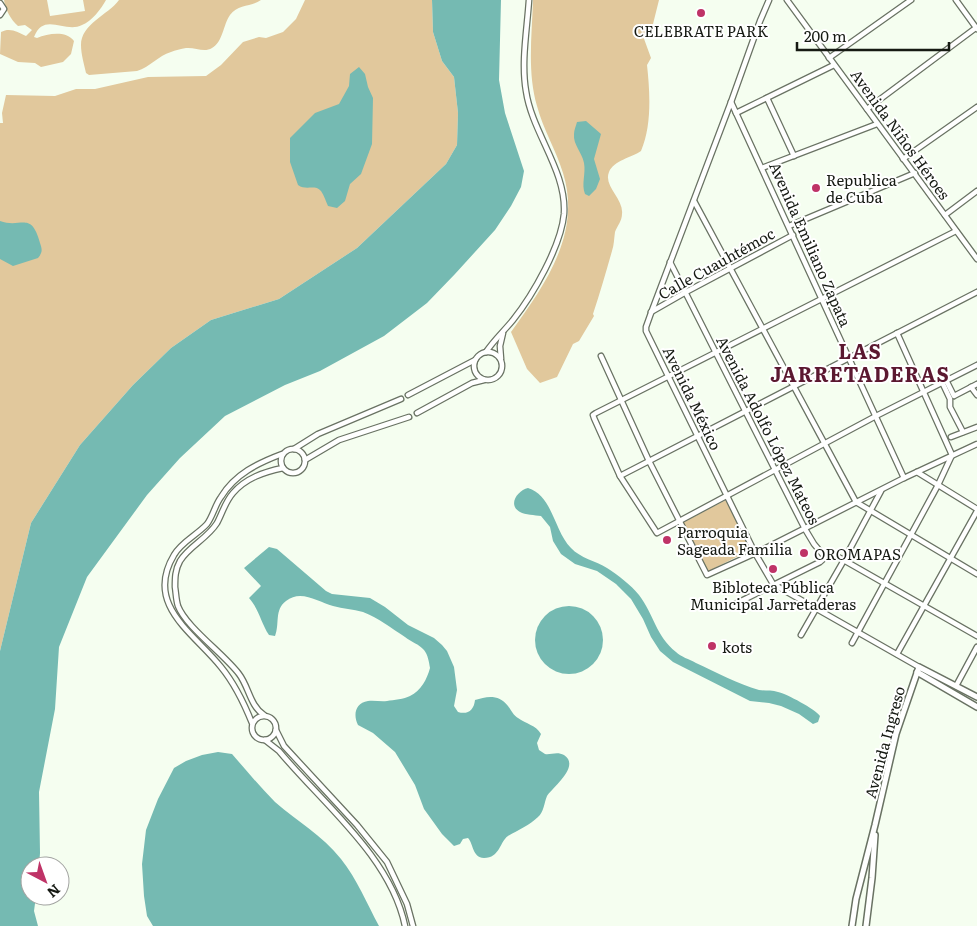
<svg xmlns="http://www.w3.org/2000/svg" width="977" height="926" font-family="Literata,serif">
	<rect width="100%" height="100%" fill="#f5fef0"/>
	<g fill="#e1c89c">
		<path d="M4,0h43l3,16 35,-5 -2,-11h23c-5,9 -14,21 -24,25 -17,9 -38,-14 -48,12l3,1c11,-4 28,-8 37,3l-3,13 -8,8 -22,5 -6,-4 -17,-1 -18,-8 1,-22c9,-5 17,0 25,4l6,-6 -7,-5 -7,1c-7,-6 -13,-17 -14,-26z"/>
		<path d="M119,0h142c-10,7 -23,4 -31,15 -7,10 -7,27 -18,33 -8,5 -17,-1 -26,0 -5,1 -11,2 -15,4 -13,4 -21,15 -34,19l-48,4 -3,-2c-2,-9 -5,-19 -5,-28 0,-21 27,-30 38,-45z"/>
		<path d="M305,0h127l1,32 9,29 12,16 4,36 -1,32 -11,19 -89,84 -78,51 -68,21 -40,28 -38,37 -53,60 -49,78 -31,128v-528h3l-1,-10 4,-18 49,1 21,-7h19l53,-12 58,-1 15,-11 22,-23 16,-5 7,1 17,-6 13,-13z"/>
		<path d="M533,0h126l-6,24 -10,12 8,22 -4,7c3,27 5,61 -6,86 -10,7 -27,9 -32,21 -6,14 15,27 13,42 0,7 -5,12 -7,18 -1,7 -1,13 -3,19 -6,21 -12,42 -19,63l1,2 -15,25 -6,3 -16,33 -17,6 -13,-14 -16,-37c34,-47 71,-99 52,-159 -7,-23 -20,-44 -26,-67 -10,-34 -5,-71 -4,-106z"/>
		<path d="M726,500l24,50 -43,22 -25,-49z"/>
	</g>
	<g fill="#75bab2">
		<path d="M432,0h69l-2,80 6,33 19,58 -3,16 -10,19 -16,24 -40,44 -28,29 -43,33 -64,35 -35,14 -60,31 -45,42 -33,37 -60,82 -28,70 -4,62 -16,83 1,61 -1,13h-9v30h6l-2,15 4,15h-38v-275l31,-128 49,-78 53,-60 38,-37 40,-28 68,-21 78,-51 89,-84 11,-19 1,-32 -4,-36 -12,-16 -9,-29z"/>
		<path d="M359,67l6,7 3,13 5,11 -1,46 -11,30 -11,10 -5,17 -8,7 -9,-2c-2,-4 -4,-11 -7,-15 -6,-7 -15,0 -23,-6l-8,-23v-24l25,-25 24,-9 10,-18 1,-12z"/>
		<path d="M586,121l15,13 -7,25 6,20 -4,10 -7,7 -4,-2c-4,-10 1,-20 -1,-31 -2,-11 -11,-18 -10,-29 0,-4 2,-8 3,-12z"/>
		<path d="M0,221c21,8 31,-11 40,22 2,6 3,9 -2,15l-25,8 -13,-7z"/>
		<path d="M528,488c25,8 26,43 43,60 9,10 25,13 36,20 11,7 24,17 32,27 15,20 17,41 37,57 5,5 13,7 20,11 20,9 42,21 63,27 6,1 13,0 19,2 9,2 37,17 42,24l-2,6 -5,2 -14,-10 -18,-8 -12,-3 -19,-2 -77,-39 -13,-11 -9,-14 -8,-18 -12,-20 -15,-15 -19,-13 -22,-7 -14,-10 -8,-13 -3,-14 -9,-11c-6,-1 -16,-1 -21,-4 -13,-7 -2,-22 8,-24z"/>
		<path d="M269,547l8,2 49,42 6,3 38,4 15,9 23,18 26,13 8,7 5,6 7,16 3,23 -3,16 4,6c10,3 16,-2 17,-12 12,-4 24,-6 33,6 3,4 6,10 10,12 8,6 18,7 23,16l-4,9 2,7 6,4c6,1 12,-3 19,1 17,11 -12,33 -17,41 -3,7 -3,16 -9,21 -8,8 -20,13 -30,19 -8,5 -8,22 -24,22 -12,-1 -10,-13 -16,-20l-5,1 -3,5 -6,2 -12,-12 -18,-25 -9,-24 -20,-33 -22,-19 -15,-8c-5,-10 -3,-22 10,-24 6,-1 13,1 19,0 7,-1 17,-2 23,-5 11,-5 17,-17 20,-28 -1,-6 -2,-13 -6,-18 -5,-6 -13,-8 -19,-13 -14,-9 -26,-19 -42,-25 -10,-3 -20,-3 -30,-6 -15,-4 -32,-17 -47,-5 -12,9 -6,23 -11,35l-6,-1c-8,-12 -10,-26 -20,-37l12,-12 -17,-18z"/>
		<circle cx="569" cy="640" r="34"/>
		<path d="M218,752l14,2c14,16 28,33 43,48 23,20 47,33 66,57 16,20 26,45 38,67h-226l-6,-10 -3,-20 -2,-32 4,-34 12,-31 16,-31 12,-7 16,-6z"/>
	</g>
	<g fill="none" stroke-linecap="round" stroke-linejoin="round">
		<defs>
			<g id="minor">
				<path d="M769,0l-9,21 -29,81 -80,211 -5,14v4l109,222 18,31 146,83"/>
				<path d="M787,0l190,259"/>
				<path d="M956,0l21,29"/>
				<path d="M0,3l4,6 -4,6"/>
				<path d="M829,58l82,-58"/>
				<path d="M767,98l27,58"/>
				<path d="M731,102l173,376"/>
				<path d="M867,109l110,-82"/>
				<path d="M736,113l98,-48"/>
				<path d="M903,159l74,-52"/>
				<path d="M762,168l115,-44"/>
				<path d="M694,201l162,301 121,72"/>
				<path d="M945,215l32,-24"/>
				<path d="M789,226l126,-53"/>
				<path d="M956,231c-120,60 -240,122 -360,182l-3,2 1,3 26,58 37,57 219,-117 101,-51"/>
				<path d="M670,262l135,267 9,15 11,13"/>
				<path d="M651,312l35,-20 107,-57"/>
				<circle cx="488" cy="366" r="14"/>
				<path d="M486,352c8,-12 18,-21 27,-32 20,-25 48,-74 51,-106 3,-43 -32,-81 -38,-123 -5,-29 1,-61 3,-91"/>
				<path d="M601,356l48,105 58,114 53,-24 144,-73 73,-34"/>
				<path d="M501,359l-1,-13 3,-13"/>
				<path d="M946,380l8,16 23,-12"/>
				<path d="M942,382l8,17v8l13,25"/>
				<path d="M971,387l6,8"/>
				<path d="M408,395l67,-35"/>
				<path d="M417,413l55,-30 12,-3"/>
				<path d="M951,437l26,-10"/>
				<circle cx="293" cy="461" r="12"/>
				<path d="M294,449l24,-15 83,-35"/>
				<path d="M305,460l34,-20 70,-23"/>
				<path d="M917,472l60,37"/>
				<path d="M620,476l357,-184"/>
				<path d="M731,606l89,-44 9,-8h4l144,82"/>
				<path d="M801,635l43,-75 37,-69"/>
				<path d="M852,643l86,-158 14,-30 -55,-122"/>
				<path d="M897,654l80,-143"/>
				<path d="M956,686l21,-39"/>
				<path d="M264,715c-14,-9 -15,-28 -25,-41 -15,-20 -53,-47 -61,-68 -2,-6 -2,-13 -3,-19 0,-9 0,-17 5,-26 9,-15 27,-22 37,-38 5,-9 8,-21 16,-30 13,-15 31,-21 50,-25"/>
				<circle cx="264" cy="728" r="12"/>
				<path d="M252,723c-8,-20 -17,-39 -31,-56 -27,-34 -77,-62 -47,-112 7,-13 23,-20 33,-31 6,-8 8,-19 14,-27 14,-23 37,-34 61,-43"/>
				<path d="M276,730l8,16 73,79 30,37 20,42 6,22"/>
				<path d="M265,740l14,11c43,52 112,106 126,175"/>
			</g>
			<g id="tertiary">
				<path d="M917,672l60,35"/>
				<path d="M852,926l4,-27 19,-74 21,-91 23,-67 58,30"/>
				<path d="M866,926l6,-48 3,-43"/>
			</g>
		</defs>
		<use href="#minor" stroke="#697263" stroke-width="7"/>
		<use href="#tertiary" stroke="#697263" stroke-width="8"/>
		<use href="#minor" stroke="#fff" stroke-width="4.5"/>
		<use href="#tertiary" stroke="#fff" stroke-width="5"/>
	</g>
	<g fill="#bf3367" stroke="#fff" stroke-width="2">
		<circle cx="701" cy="13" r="5"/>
		<circle cx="816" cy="188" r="5"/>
		<circle cx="667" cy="540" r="5"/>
		<circle cx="804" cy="553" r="5"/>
		<circle cx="773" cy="569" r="5"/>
		<circle cx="712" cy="646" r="5"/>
	</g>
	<g text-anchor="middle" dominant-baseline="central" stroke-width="4" stroke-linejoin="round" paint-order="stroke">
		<g font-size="15" fill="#161a13" stroke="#fff" text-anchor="start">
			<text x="701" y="30" text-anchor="middle">CELEBRATE PARK</text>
			<text x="826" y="179">Republica<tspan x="826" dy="17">de Cuba</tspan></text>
			<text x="677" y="531">Parroquia<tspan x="677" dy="17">Sageada Familia</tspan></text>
			<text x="814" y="553">OROMAPAS</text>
			<text x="773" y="586" text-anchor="middle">Bibloteca Pública<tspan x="773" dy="17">Municipal Jarretaderas</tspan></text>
			<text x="722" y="646">kots</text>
		</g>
		<g font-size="15" fill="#161a13" stroke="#fff">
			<text transform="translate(901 134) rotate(54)">Avenida Niños Héroes</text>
			<text transform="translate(811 244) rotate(66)">Avenida Emiliano Zapata</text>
			<text transform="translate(716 263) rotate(-29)">Calle Cuauhtémoc</text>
			<text transform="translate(693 398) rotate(64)">Avenida México</text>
			<text transform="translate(769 430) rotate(63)">Avenida Adolfo López Mateos</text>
			<text transform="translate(884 742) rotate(-75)">Avenida Ingreso</text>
		</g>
		<g font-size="20" font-weight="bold" letter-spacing="1" fill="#5b1830" stroke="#fff">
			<text x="860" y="350">LAS<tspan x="860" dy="23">JARRETADERAS</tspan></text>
		</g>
	</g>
	<g transform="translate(45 881) rotate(139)"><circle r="24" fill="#ffffff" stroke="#a2a3a1"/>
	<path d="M0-4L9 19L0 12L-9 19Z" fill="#bf3367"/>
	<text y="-8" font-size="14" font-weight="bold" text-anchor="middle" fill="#161a13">N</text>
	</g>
	<path d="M797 42v8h152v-8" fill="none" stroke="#161a13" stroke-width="2.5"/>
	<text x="804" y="42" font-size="15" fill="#161a13" stroke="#ffffff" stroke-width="4" paint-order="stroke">200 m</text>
</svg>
